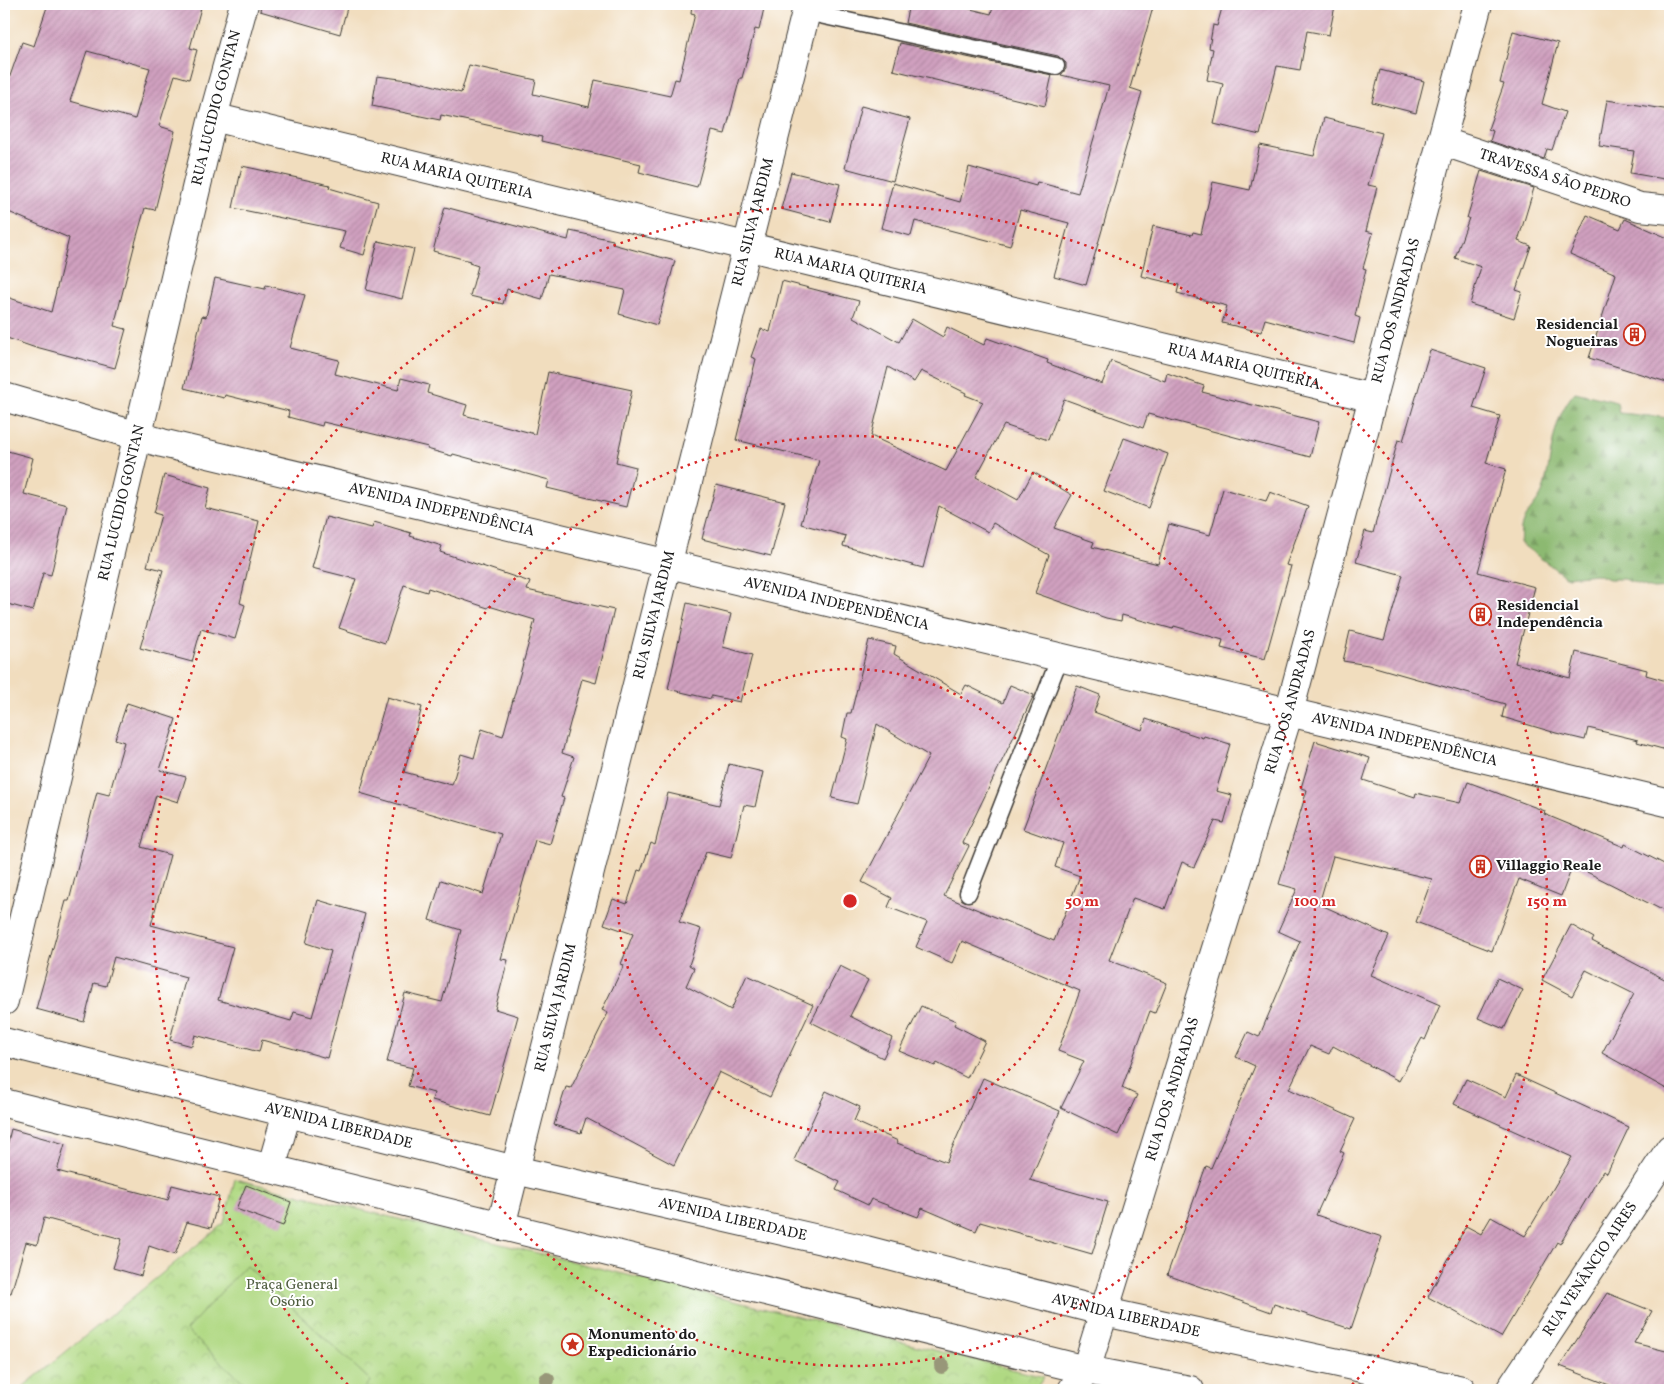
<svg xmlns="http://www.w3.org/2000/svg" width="1674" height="1394" font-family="Vollkorn,serif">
	<defs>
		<pattern id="forest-firs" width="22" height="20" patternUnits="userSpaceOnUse" patternTransform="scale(1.25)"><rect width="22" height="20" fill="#8cb971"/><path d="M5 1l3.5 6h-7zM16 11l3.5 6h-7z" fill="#789e61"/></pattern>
		<pattern id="park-crowns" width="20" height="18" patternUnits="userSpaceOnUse" patternTransform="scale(1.25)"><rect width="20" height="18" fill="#b0d983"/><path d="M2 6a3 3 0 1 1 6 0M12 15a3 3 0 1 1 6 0" fill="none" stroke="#97ba71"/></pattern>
		<pattern id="building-hatch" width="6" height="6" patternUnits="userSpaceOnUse" patternTransform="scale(1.25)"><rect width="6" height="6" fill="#d0a0bf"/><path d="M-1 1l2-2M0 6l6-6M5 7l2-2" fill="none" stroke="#b289a4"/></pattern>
	</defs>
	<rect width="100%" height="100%" fill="#fff"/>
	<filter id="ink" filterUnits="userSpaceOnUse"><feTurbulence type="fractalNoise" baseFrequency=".02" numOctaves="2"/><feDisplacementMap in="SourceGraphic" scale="10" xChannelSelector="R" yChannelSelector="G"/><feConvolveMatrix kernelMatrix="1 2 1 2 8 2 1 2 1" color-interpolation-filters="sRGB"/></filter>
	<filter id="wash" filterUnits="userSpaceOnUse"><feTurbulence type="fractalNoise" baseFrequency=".0096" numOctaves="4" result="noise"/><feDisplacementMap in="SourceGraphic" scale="20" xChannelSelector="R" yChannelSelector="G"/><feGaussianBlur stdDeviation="1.12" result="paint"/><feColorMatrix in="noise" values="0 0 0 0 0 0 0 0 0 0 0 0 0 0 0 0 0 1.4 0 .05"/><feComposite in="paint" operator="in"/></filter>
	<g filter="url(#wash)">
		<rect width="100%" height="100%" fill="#f1ddbe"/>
		<path fill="url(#forest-firs)" stroke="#546a46" d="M1575,392l42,10 2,11 51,5v170l-17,1 -30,-10h-14l-13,-5 -30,3 -46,-34c1,-5 0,-13 2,-19 5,-13 19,-23 22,-37 9,-33 7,-68 31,-95z"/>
		<path fill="url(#park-crowns)" stroke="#667a50" d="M235,1179l809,198 -9,13h-1016l205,-167z"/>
		<path fill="#b0d983" stroke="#667a50" d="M246,1265l125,116 -9,9h-110l-66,-60z"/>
		<g id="blocks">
			<g fill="url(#building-hatch)" fill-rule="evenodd">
				<path d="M48,4h154l-12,44 7,2 -8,29 -14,-4 -16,51 16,5 -20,79 -10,-2 -11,39 -20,79 12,3 -11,39 -79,-21v1l-32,-11v-41l47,16 18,-74 -65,-28v-117l18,-51 12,4zM87,51l63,17 -15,51 -65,-18z"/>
				<path d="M261,4h87l-8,30 -80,-23z"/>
				<path d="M692,4h73l-6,26 -4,-1 -13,49h-2l-15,56 -13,-3 -15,56 -58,-15 2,-8 -100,-23 1,-4 -101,-22 -1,5 -68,-14 5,-30 39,5 45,12 8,-28 67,15 -3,14 56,13 6,-27 75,16 5,-17 4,1 16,-66 -4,-1z"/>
				<path d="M909,4h41l41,10 3,-10h160l-24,84 12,4 -56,193 -32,-9 15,-53 -49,-13 -10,36 -95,-25 -4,15 -30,-8 12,-45 67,19 9,-35 67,19 1,-4 41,11 31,-107 -48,-11 5,-6v-6l-8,-7 -153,-33z"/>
				<path d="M1223,4h98l14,2 -6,29 -22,-4 -7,39 -23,-4 -17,69 -46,-11 9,-40 -16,-4 6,-31 -4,-1 4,-23 4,1z"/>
				<path d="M1513,31l45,12 -16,61 23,8 -13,38 -5,-1 -3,10 -54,-18 3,-10 -5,-2 16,-45 -4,-1z"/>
				<path d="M900,43l152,32 -7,31 -152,-36z"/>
				<path d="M1380,70l44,11 -8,32 -44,-11z"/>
				<path d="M1607,100l63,10v70l-40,-7 4,-22 -35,-5z"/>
				<path d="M861,106l49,13 -17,62 -48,-13z"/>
				<path d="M1324,118l58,15 -14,52 9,2 -11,44 7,2 -10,35 3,1 -11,47 5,2 -6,25 -89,-24 -4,13 -39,-9 5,-17 -50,-13 2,-8 -38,-9 12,-50 39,9 1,-3 8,2 12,-52 37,8 10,-45 54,11z"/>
				<path d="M242,166l88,19 -1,3 49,14 -14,53 -24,-7 5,-17 -112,-23z"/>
				<path d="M1481,171l53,17 -16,53 13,5 -15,44 6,2 -8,26 -44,-14 11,-37 -26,-9 14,-40h-2z"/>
				<path d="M791,172l49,12 -10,38 -49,-13z"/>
				<path d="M445,207l123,33 2,-9 43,9 -1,4 63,17 -18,64 -38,-11 6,-24 -76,-16 -7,25 -35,-10 -4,15 -33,-8 8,-30 -9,-3 1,-2 -37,-10z"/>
				<path d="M1587,215l33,14 5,-10 45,20v144l-81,-25 27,-84 -46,-20z"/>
				<path d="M378,241l36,8 -12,50 -36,-9z"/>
				<path d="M215,278l50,11 1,-4 39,10 -15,53 49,12 -4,14 63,16 3,-12 28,7 -2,8 40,12 -3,10 71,19 13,-62 84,18 -16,72 20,5 -10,40 -79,-19 2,-8 -96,-26 -1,2 -25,-7 1,-2 -105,-25 -1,4 -34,-9 1,-6 -64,-16 -1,3 -40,-10 18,-72 4,1z"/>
				<path d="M782,281l77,20 -6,16 46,25 13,-23 31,18 4,-10 37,18 3,-7 61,22 -1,3 55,21 9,-23 54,20 2,-8 37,13 -2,6 117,30 -9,35 -162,-43 -5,14 -79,-29 -16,41 -44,-15 -28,52 42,23 15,-28 39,23 -18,33 40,14 -2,5 66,17 11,-40 41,11 13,-46 43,12 4,-9 38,14 -22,59 5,1 -26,93 -44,-11 2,-8 -49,-14 -1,3 -51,-14 -1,6 -15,-3 -71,-25 14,-38 -56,-32 -5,9 -49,-26 -16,62 -80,-22 3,-10 -45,-12 18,-64 -83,-20 20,-81 -5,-2 10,-28 9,3zM888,367l26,15 7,-11 45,22 -1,2 18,7 -37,69 -75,-35z"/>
				<path d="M1430,350l56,18 -13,40 27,8 -14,47 20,6 -28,103 57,15 -20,76 55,15 6,-26 71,18 -1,5 24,7v69l-33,-9 1,-2 -50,-12 -3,12 -29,-7 -54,-16 3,-13 -137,-39 -25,-4 7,-30 34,9 19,-65 -47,-13 9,-31 8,2 25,-93 5,1z"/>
				<path d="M1124,438l44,16 -19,54 -45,-17z"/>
				<path d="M4,450l29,8 -9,36 43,11 -16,70 -8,-2 -10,38 -29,-8z"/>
				<path d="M164,475l46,13 -5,20 54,13 -19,82 5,2 -10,34 -34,-10 -9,33 -52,-14 23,-78 -16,-4 14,-51 -7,-2z"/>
				<path d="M716,485l69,17 -14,54 -69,-17z"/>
				<path d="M326,517l46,11 2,-6 37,11 -1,3 32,10 -2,6 90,30 -3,8 87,20 -18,73 -14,-4 -20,74 12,4 -13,40 3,1 -14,46 -15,-4 -34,119 7,1 -13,49 23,7 -28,100 -58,-16 2,-7 -26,-7 5,-18 -26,-6 18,-69 37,9 19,-72 -32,-10 12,-40 42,14 18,-60 -141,-41 27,-96 35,10 -18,65 48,13 9,-31 13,4 8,-29 21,7 32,-116 -46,-14 -1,2 -60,-20 -1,4 -23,-7 -19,58 -46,-15 17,-49 -44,-11z"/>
				<path d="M687,603l44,11 -8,33 29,8 -12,47 -29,-6v3l-43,-10z"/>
				<path d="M869,640l27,6 -2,8 67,40 5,-9 37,18 7,-18 24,10 -72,148 7,3 -25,50 110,45 26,-65 -25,-9 8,-24 -40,-14 54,-143 23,9 -6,17 48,18 4,-11 57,19 1,-2 26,8 -14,47 16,4 -8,28 -9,-2 -21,46 -12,-5 -17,47 -32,-11 -24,62 58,23 -12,30 -5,-2 -28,77 15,7 -19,40 -57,-27 23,-47 -26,-10 22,-60 -118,-50 -10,22 -36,-16 11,-25 -39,-15 4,-9 -30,-16 67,-126 -52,-32 -20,80 -25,-6 15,-59 -5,-2 5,-24h4z"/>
				<path d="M127,703l49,16 -16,51 26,7 -8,25 -22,-7 -15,52 29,8 -19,70 82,22 -15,53 73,21 3,-9 18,5 19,-66 -25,-8 12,-43 47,14 -38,144 -65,-18 -3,12 -64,-17 -3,11 -22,-6 16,-63 -72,-20 -8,29 -12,-3 -10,39 -48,-13 30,-108h3l28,-109 12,3 15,-53 -9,-3z"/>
				<path d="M1315,741l55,17 -7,22 52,17 1,-4 44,10 8,-21 77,29 -1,3 80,33 1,-3 45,23v47l-97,-49 -12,31 -42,-17 -27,72 -76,-29 16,-43 -99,-23 -14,48 70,32 -18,39 69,30 -15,35 -3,-2 -23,43 -66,-35 -4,8 -19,-8 -21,43 66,30 -15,32 4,2 -28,62 66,22 -31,92 -77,-25 -3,8 -104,-37 39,-109 5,2 44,-102 -19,-9 12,-25 11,5 41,-96 -22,-10 19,-42 -18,-5 28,-94 -6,-2z"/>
				<path d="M729,764l34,8 -8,35 -11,-2 -13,53 -25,-6 -27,70 22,7 -12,36 5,3 -8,18 45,24 16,-35 66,30 -43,92 -51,-25 -45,93 -88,-47 -5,15 -27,-8 12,-38 5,1 37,-75 -6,-3 22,-45 -3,-1 12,-30 -29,-10 9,-25 14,5 11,-34 3,1 10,-28 4,2 13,-52 51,12z"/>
				<path d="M1571,925l23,13 -2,3 78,41v109l-68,-38 32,-59 -48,-24 -14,26 -30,-16z"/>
				<path d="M840,966l28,14 -18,36 42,22 -9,20 -72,-36z"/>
				<path d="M1497,978l26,12 -19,39 -26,-11z"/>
				<path d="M921,1006l35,15 -2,4 31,16 -18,37 -30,-15 -2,3 -36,-15z"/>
				<path d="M1516,1075l113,52 -22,46 -4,-2 -43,73 -3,-2 -56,95 -73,-40 38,-71 15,8 10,-17 34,19 47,-79 -118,-53 12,-25 40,18z"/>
				<path d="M983,1078l77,33 -30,69 78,22 -16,52 -112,-32 -4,9 -54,-23 -4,9 -47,-18 -3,6 -32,-15 4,-8 -46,-22 32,-69 34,16 -6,14 44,20 -1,2 49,19z"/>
				<path d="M11,1129l54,15 -8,27 111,29 4,-15 47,12 -8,31 -24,-6 -12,33 -26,-9 -8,30 -28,-8 9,-29 -78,-21 -7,27 -11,-3 -15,51 -7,-1v-134z"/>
				<path d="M246,1185l45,17 -8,24 -47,-17z"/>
				<path d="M1607,1293l45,18 -18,32 36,9v38h-48l-62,-24z"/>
			</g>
		</g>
	</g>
	<g filter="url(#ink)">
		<use href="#blocks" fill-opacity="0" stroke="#3c3934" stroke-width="1"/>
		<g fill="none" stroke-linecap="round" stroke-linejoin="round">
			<defs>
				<g id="lane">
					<path d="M806,12l250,54"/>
					<path d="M968,893l92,-236"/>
				</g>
				<g id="street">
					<path id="s1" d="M213,117l1160,281"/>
					<path id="s2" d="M1441,141l199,66 30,3"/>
					<path id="s3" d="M4,397l158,46 1508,360"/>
					<path id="s4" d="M4,1001l209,-884 31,-113"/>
					<path d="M1072,1390l14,-20"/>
				</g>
				<g id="secondary">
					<path id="s5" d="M4,1042l511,128 351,80 239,62 357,78"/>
					<path d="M4,1103l1082,267 104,20"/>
					<path d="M271,1169l16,-56"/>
					<path id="s6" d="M501,1226l307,-1222"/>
					<path id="s7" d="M1086,1370l203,-658 189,-708"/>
					<path id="s8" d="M1510,1390l160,-241"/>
				</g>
			</defs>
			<use href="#lane" stroke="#3c3934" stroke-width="19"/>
			<use href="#street" stroke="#3c3934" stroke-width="30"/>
			<use href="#secondary" stroke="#3c3934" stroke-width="30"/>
			<use href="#lane" stroke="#fff" stroke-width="16"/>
			<use href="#street" stroke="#fff" stroke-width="28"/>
			<use href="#secondary" stroke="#fff" stroke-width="28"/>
		</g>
		<g fill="#989779">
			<circle cx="942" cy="1366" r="8"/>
			<circle cx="547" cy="1380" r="8"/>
		</g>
	</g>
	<g fill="none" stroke="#d62828" stroke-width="2.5" stroke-dasharray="2.5 5">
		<circle cx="850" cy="901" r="232"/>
		<circle cx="850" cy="901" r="465"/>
		<path d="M353 1390A697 697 0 1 1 1347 1390"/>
	</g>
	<defs>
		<symbol id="building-ring" viewBox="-11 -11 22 22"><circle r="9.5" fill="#fff" stroke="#c8321e" stroke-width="1.5"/><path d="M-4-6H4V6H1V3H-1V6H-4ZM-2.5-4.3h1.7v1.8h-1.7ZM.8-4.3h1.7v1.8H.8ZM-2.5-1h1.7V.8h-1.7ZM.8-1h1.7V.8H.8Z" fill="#c8321e"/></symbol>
		<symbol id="sight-ring" viewBox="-11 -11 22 22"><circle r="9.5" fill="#fff" stroke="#c8321e" stroke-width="1.5"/><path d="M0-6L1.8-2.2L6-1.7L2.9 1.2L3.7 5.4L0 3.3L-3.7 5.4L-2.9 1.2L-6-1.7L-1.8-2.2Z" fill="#c8321e"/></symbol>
	</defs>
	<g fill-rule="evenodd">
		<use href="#building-ring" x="1622" y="322" width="25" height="25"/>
		<use href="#building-ring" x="1468" y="602" width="25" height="25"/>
		<use href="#building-ring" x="1468" y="854" width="25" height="25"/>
		<use href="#sight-ring" x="560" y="1332" width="25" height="25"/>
	</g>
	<g text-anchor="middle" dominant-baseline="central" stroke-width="4" stroke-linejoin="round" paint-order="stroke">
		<g font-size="15" fill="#1c1c1c" stroke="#fff">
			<text stroke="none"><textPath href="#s4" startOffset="918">RUA LUCIDIO GONTAN</textPath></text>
			<text stroke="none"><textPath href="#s1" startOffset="251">RUA MARIA QUITERIA</textPath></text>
			<text stroke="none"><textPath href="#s2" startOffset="120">TRAVESSA SÃO PEDRO</textPath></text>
			<text stroke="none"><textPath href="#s6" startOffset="1035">RUA SILVA JARDIM</textPath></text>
			<text stroke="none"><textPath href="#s1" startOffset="656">RUA MARIA QUITERIA</textPath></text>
			<text stroke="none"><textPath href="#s7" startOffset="1104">RUA DOS ANDRADAS</textPath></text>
			<text stroke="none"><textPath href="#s1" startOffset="1061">RUA MARIA QUITERIA</textPath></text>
			<text stroke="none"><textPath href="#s4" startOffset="512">RUA LUCIDIO GONTAN</textPath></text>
			<text stroke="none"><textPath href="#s3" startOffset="452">AVENIDA INDEPENDÊNCIA</textPath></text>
			<text stroke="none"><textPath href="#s3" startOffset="858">AVENIDA INDEPENDÊNCIA</textPath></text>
			<text stroke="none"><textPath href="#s6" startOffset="630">RUA SILVA JARDIM</textPath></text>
			<text stroke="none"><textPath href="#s7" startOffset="699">RUA DOS ANDRADAS</textPath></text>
			<text stroke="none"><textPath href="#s3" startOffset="1442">AVENIDA INDEPENDÊNCIA</textPath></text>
			<text stroke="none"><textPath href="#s6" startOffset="225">RUA SILVA JARDIM</textPath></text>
			<text stroke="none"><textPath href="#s7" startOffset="294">RUA DOS ANDRADAS</textPath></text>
			<text stroke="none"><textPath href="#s5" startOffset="345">AVENIDA LIBERDADE</textPath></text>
			<text stroke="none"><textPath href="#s5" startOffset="750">AVENIDA LIBERDADE</textPath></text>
			<text stroke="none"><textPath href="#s8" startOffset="145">RUA VENÂNCIO AIRES</textPath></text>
			<text stroke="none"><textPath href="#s5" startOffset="1155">AVENIDA LIBERDADE</textPath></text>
		</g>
		<g font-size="15" font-weight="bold" fill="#1c1c1c" stroke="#fff" text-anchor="start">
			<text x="1618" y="325" text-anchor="end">Residencial<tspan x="1618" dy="17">Nogueiras</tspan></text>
			<text x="1497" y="606">Residencial<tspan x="1497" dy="17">Independência</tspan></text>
			<text x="1496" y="866">Villaggio Reale</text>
			<text x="588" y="1335">Monumento do<tspan x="588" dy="17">Expedicionário</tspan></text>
		</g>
		<g font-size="15" fill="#505e40" stroke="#fff">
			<text x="292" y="1285">Praça General<tspan x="292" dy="17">Osório</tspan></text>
		</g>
	</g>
	<circle cx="850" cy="901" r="8" fill="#d62828" stroke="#fff" stroke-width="2.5"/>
	<g font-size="15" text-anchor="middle" font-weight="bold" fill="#d62828" stroke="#fff" stroke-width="4" stroke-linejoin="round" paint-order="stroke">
		<text x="1082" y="906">50 m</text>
		<text x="1315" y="906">100 m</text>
		<text x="1547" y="906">150 m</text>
	</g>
	<rect width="1674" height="1394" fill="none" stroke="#fff" stroke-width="20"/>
</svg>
